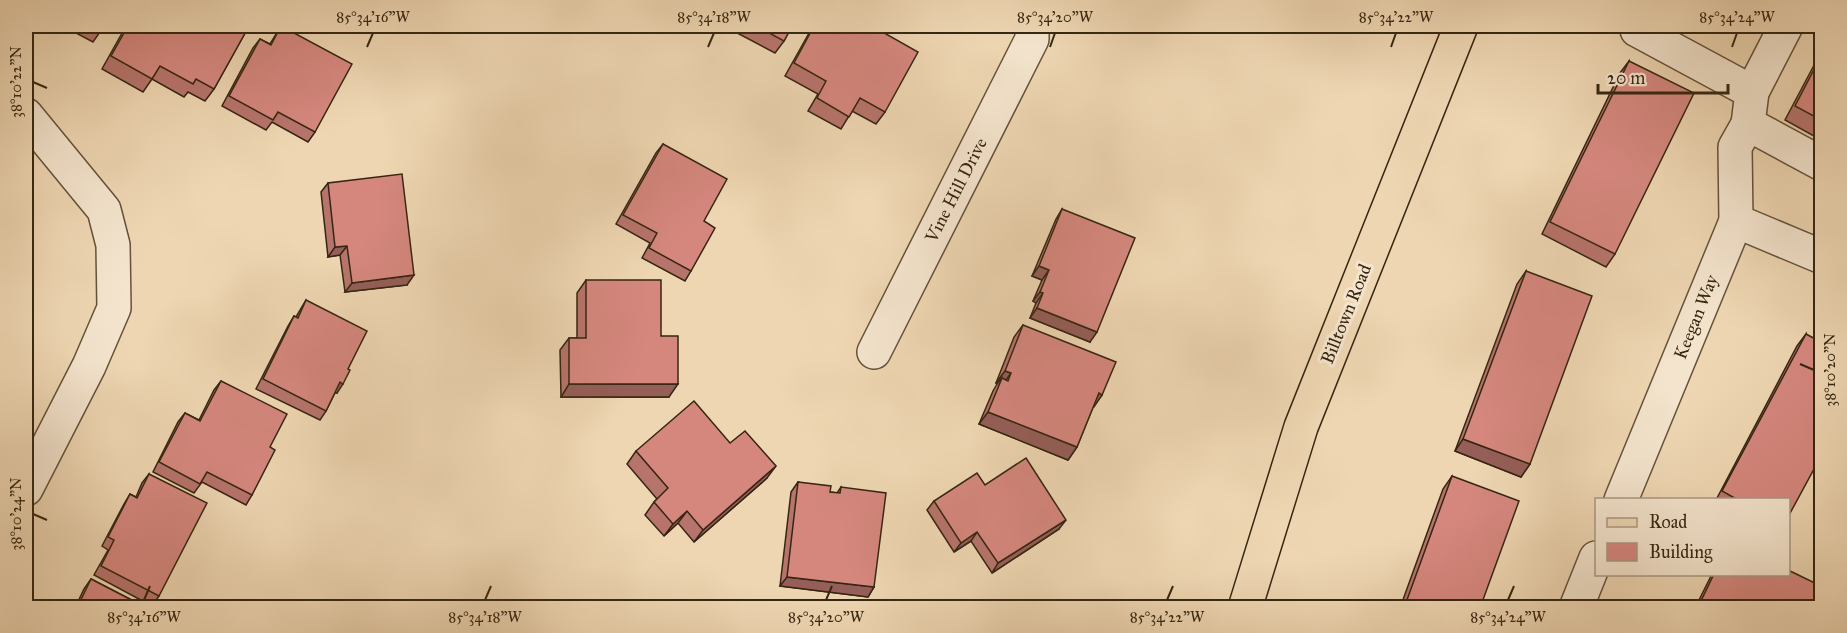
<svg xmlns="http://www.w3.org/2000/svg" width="1847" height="633" font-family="'IM FELL Great Primer',serif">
	<rect width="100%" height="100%" fill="#eed6b2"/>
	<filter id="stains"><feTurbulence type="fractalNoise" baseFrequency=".00333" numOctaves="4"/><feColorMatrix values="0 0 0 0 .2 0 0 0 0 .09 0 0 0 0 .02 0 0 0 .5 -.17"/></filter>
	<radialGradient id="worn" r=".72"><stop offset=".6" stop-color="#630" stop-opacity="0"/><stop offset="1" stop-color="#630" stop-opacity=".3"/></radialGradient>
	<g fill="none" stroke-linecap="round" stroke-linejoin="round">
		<defs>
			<g id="minor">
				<path d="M1640,26l-3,4 115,62 34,-66"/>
				<path d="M1752,92l-4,32 74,40"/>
				<path d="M26,115l78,95 9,35 1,63 -25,58 -63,123"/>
				<path d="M1736,221l-1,-74 13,-23"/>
				<path d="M874,352l158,-313v-13"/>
				<path d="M1621,500l115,-279 86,36"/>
				<path d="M1576,608l20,-50"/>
			</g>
			<path id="major" d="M1245,608l56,-181 160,-401"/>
		</defs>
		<use href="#minor" stroke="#645239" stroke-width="36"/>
		<use href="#major" stroke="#362611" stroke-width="36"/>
		<use href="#minor" stroke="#f4e4cd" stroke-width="33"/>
		<use href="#major" stroke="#eed6b2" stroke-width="33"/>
	</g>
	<g fill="#b7746c" stroke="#362611" stroke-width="1.5">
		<path d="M63,26h41l-11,16z"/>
		<path d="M126,26h123l-35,63 -9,12 -17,-9 -4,5 -32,-18 -9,13 -41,-23z"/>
		<path d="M281,26l34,106 -7,10 -36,-20 -6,8 -44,-24 31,-58 7,-9 10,5z"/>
		<path d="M724,26h68l-8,15 -9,12z"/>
		<path d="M813,26h59l13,86 -9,12 -24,-13 -11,18 -33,-18 10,-17 -33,-18z"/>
		<path d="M1821,52v88l-36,-20z"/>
		<path d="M1629,61l-14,193 -9,13 -64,-33 78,-161z"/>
		<path d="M663,144l41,77 -13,50 -6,10 -43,-23 8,-15 -34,-19 40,-71z"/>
		<path d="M328,183l79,102 -62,7 -5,-37 -12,2 -7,-65z"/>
		<path d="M1062,209l28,133 -60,-24 6,-15 -3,-2 9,-21 -10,-4 24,-57z"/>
		<path d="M1526,271l4,193 -9,13 -66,-26 62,-167z"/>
		<path d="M586,280l75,56 8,61h-108l-1,-47 9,-12h8v-45z"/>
		<path d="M306,300l42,69 -11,24h-2l-9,18 -6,9 -64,-31 32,-63 6,-10 2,1z"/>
		<path d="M1023,325l79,70 -9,12 -16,40 -9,13 -89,-36 14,-33 4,-7 -1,-1 18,-46z"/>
		<path d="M1806,334l-18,166h-72l81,-154z"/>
		<path d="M221,381l49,66 -18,48 -6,10 -44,-23 -8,11 -41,-21 25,-50 7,-9 14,7 15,-30z"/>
		<path d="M730,443l37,35 -73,64 -16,-19 -14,13 -19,-21 9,-13 3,-3 -30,-35 9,-13z"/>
		<path d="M149,474l10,122 -7,10 -58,-31 14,-25 -6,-4 22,-42 6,-10 6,3 6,-14z"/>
		<path d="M1452,476l28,132h-80l43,-119z"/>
		<path d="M798,482l32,10 7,1 4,-6 33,100 -6,10 -88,-11 11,-94z"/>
		<path d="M985,485l74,44 -67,44 -21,-32 -17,11 -27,-42 7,-9z"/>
		<path d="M1712,574h76l33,34h-126z"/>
		<path d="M91,579l56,29h-72l9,-19z"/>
	</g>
	<g fill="#955e58" stroke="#362611" stroke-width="1.5">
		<path d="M347,246l-7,9 -12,2 7,-10z"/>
		<path d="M1039,266l10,4 -7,10 -10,-4z"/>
		<path d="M414,275l-7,10 -62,7 7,-9z"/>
		<path d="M1040,292l3,1 -7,10 -3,-2z"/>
		<path d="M1037,308l60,24 -7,10 -60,-24z"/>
		<path d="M1005,371l6,2 -9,13v-8l-5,6 -1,-1z"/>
		<path d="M340,382l3,2 -6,9 -3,-1z"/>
		<path d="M569,384h109l-9,13h-108z"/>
		<path d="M1099,393l3,2 -8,12 -4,-1z"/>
		<path d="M988,412l89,35 -9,13 -89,-36z"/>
		<path d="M1463,439l67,25 -9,13 -66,-26z"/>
		<path d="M776,466l-9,12 -73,64 9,-12z"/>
		<path d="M687,511l-9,12 -14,13 9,-12z"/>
		<path d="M1066,520l-7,9 -67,44 6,-10z"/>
		<path d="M977,532l-6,9 -17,11 7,-9z"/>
		<path d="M787,577l87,10 -6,10 -88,-11z"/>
	</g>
	<g fill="#d5877e" stroke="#362611" stroke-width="1.5">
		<path d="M87,26h17l-4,6z"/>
		<path d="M128,26h121l-35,63 -18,-10 -3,5 -33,-18 -8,13 -41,-23z"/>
		<path d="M281,26l71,38 -37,68 -37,-20 -5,8 -44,-24 31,-57 11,6z"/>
		<path d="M756,26h36l-8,15z"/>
		<path d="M814,26h58l46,26 -33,60 -25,-14 -11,19 -32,-19 9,-17 -32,-18z"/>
		<path d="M1821,56v64l-26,-14z"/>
		<path d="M1629,61l65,32 -79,161 -65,-32z"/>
		<path d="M663,144l64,35 -23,42 11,7 -24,43 -42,-23 8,-15 -34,-18z"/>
		<path d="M402,174l12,101 -62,8 -5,-37 -12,1 -7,-64z"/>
		<path d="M1062,209l73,29 -38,94 -60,-24 6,-15 -3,-1 9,-22 -10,-4z"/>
		<path d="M26,245l5,3 -5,10z"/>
		<path d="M1526,271l66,25 -62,168 -67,-25z"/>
		<path d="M586,280h75v56h17v48h-109v-46h17z"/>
		<path d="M306,300l61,31 -19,38 2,1 -7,14 -3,-2 -14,29 -63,-32 31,-63 4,2z"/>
		<path d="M1023,325l93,37 -14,33 -3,-2 -22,54 -89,-35 14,-34 6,3 3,-8 -6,-2z"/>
		<path d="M1806,334l15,8v114l-33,61v-17h-50l-16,-9z"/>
		<path d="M221,381l66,33 -17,33 5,3 -23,45 -45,-23 -7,12 -41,-22 26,-49 15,8z"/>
		<path d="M694,401l36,42 15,-12 31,35 -73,64 -16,-19 -14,13 -19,-22 14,-14 -32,-37z"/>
		<path d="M1026,458l40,62 -68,43 -21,-31 -16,11 -27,-42 43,-28 8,12z"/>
		<path d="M149,474l58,29 -48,93 -58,-30 13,-26 -6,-3 22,-43 7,4z"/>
		<path d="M1452,476l67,25 -39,107h-76z"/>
		<path d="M798,482l33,4 -1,6 10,1 1,-6 45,6 -12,94 -87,-10z"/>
		<path d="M1788,570l33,16v22h-111l-10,-5 14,-29h74z"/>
		<path d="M91,579l56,29h-70z"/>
	</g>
	<path fill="none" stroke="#362611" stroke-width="2" d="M367,47l6,-14M708,47l6,-14M1050,47l5,-14M1391,47l5,-14M1732,47l5,-14M33,82l14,6M1800,364l14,6M33,514l14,6M144,600l6,-14M485,600l6,-14M826,600l6,-14M1167,600l6,-14M1508,600l6,-14"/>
	<g text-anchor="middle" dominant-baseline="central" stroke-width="6" stroke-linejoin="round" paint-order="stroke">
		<g font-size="18" fill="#362611" stroke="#f4e4cd">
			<text transform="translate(956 190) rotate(-63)">Vine Hill Drive</text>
			<text transform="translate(1346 314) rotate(-68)">Billtown Road</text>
			<text transform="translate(1696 317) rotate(-68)">Keegan Way</text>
		</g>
	</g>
	<rect width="1847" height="633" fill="none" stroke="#eed6b2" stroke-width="66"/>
	<rect x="1595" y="498" width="195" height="78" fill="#f4e4cd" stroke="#a89882" stroke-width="1.5"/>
	<rect x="1607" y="518" width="30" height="9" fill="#eed6b2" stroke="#a89882" stroke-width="1.5"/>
	<text x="1649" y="528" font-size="18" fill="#362611">Road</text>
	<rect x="1607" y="543" width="30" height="18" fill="#d5877e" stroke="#a89882" stroke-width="1.5"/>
	<text x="1649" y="558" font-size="18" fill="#362611">Building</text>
	<path d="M1598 84v9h130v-9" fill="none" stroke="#362611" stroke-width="3"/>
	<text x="1607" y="84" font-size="18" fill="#362611" stroke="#f4e4cd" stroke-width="4.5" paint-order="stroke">20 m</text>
	<rect x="33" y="33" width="1781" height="567" fill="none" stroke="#362611" stroke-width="2"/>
	<g font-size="15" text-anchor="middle" fill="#362611">
		<text x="373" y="22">85°34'16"W</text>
		<text x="714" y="22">85°34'18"W</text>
		<text x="1055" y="22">85°34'20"W</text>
		<text x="1396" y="22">85°34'22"W</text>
		<text x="1737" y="22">85°34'24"W</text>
		<text transform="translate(16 82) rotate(-90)" y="5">38°10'22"N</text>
		<text transform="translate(1830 370) rotate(-90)" y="5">38°10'20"N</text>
		<text transform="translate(16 514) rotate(-90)" y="5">38°10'24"N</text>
		<text x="144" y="622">85°34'16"W</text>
		<text x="485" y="622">85°34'18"W</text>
		<text x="826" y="622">85°34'20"W</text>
		<text x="1167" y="622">85°34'22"W</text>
		<text x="1508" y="622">85°34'24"W</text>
	</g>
	<rect width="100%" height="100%" filter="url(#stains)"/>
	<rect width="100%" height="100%" fill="url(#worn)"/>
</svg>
